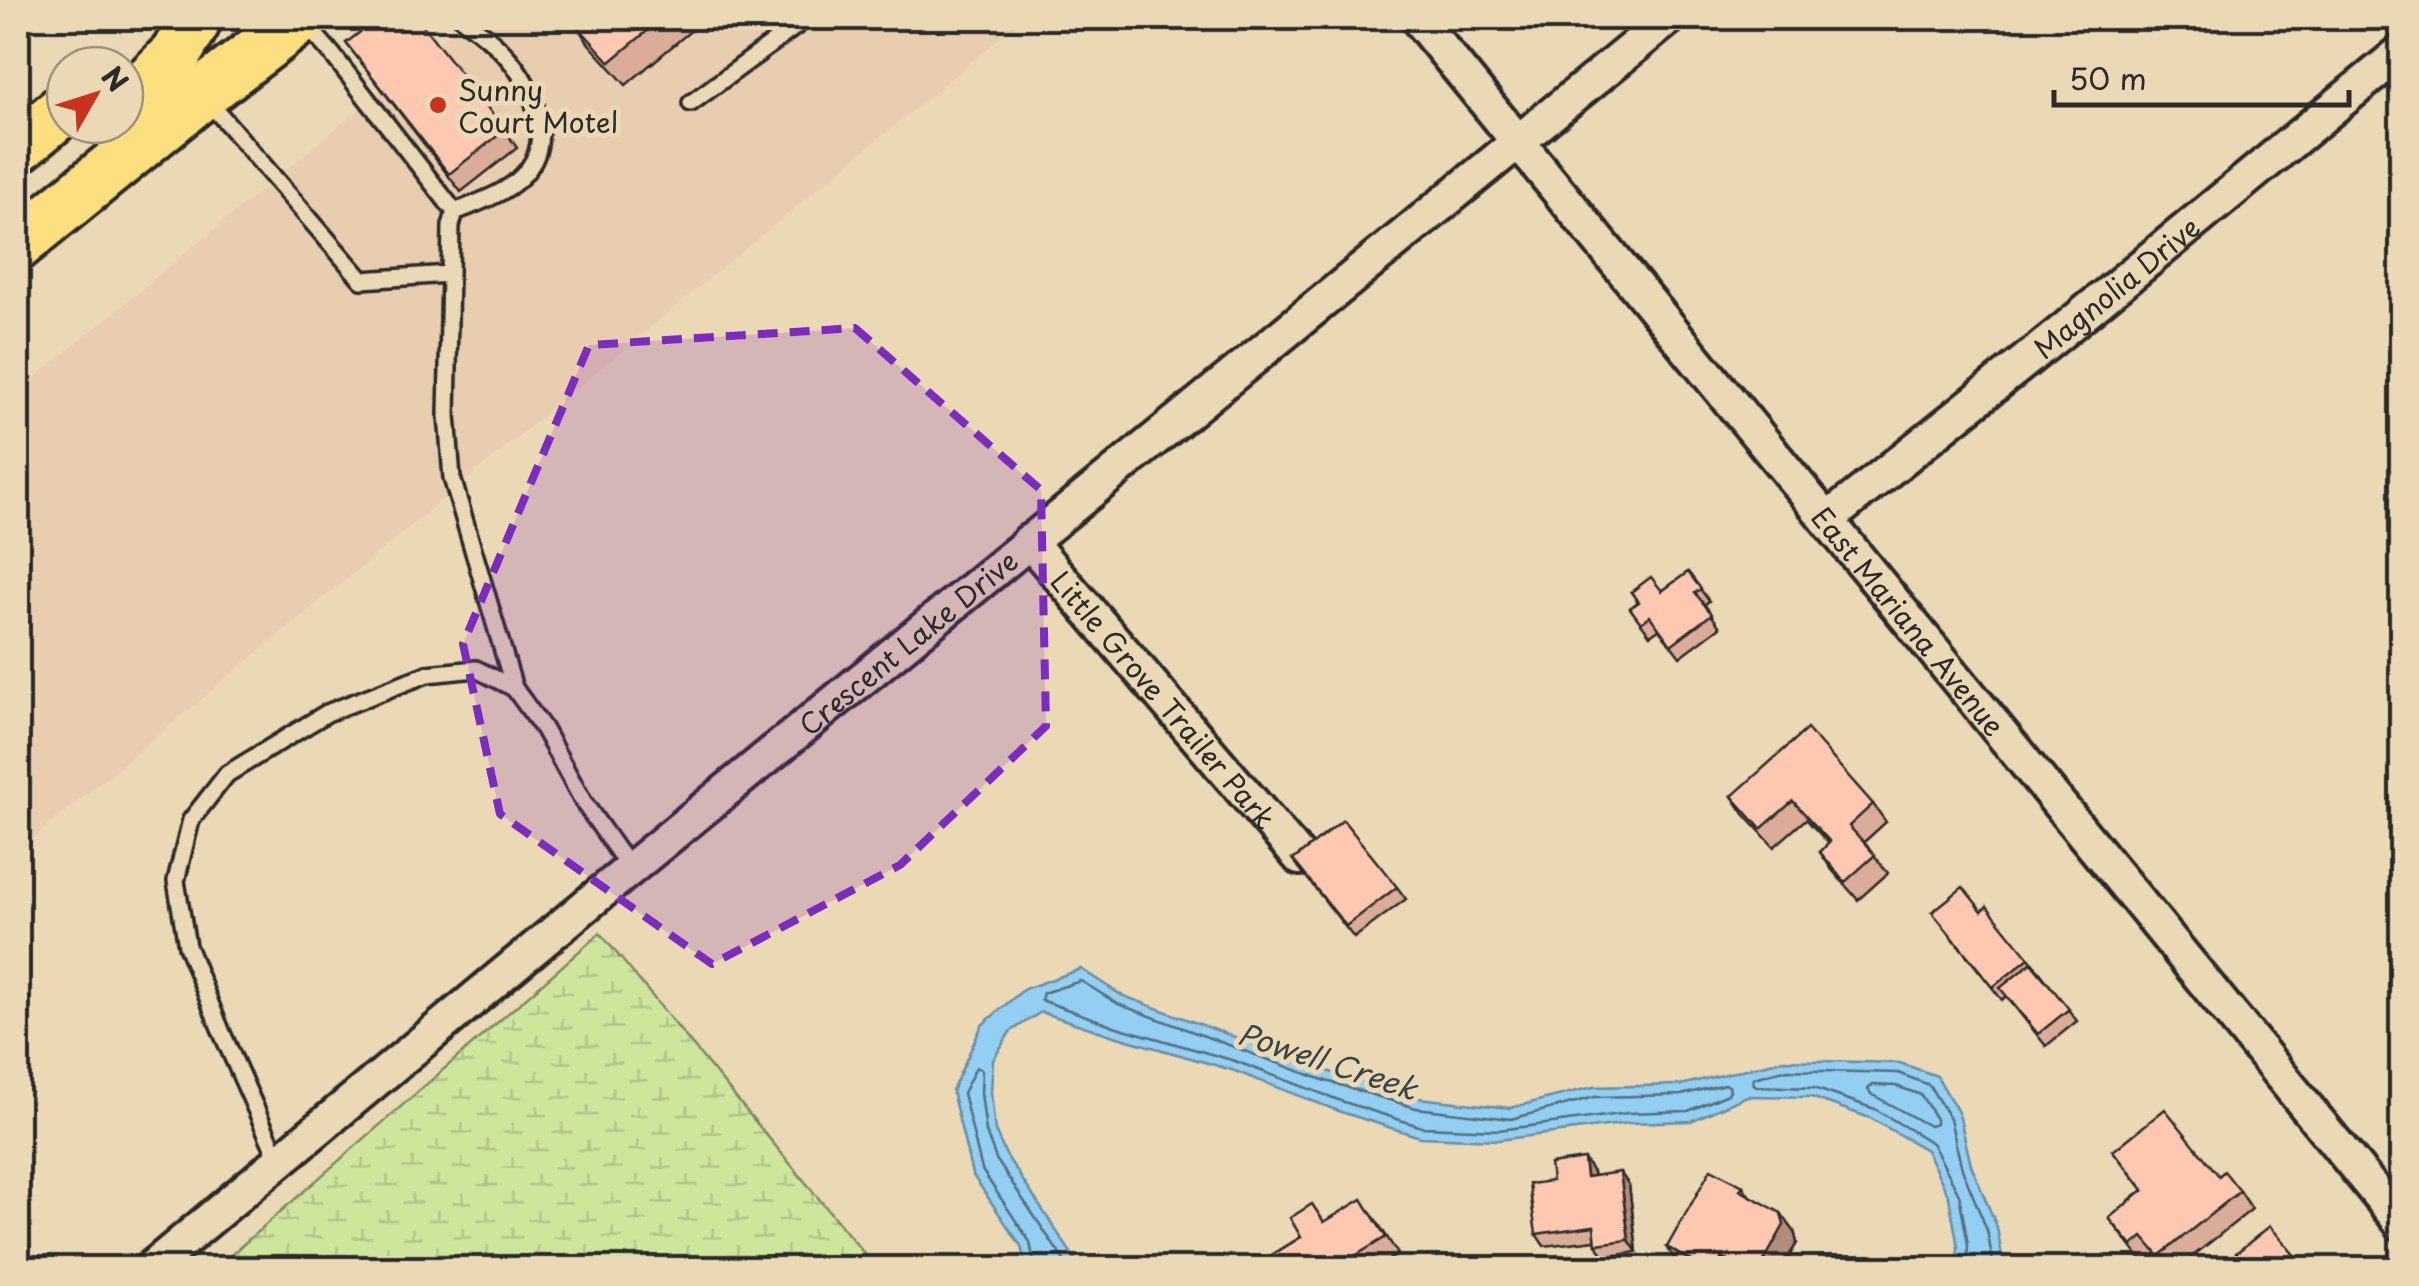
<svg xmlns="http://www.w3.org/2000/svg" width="2419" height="1286" font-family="'Playpen Sans',sans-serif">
	<defs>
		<pattern id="wetland-marsh" width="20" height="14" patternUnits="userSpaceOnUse" patternTransform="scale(2.5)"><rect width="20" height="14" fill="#cee69c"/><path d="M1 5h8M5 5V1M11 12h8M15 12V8" fill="none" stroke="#b1c587"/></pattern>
	</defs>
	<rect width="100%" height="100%" fill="#ebd9b6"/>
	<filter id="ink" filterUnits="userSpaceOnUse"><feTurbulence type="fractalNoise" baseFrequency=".01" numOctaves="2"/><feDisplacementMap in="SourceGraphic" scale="20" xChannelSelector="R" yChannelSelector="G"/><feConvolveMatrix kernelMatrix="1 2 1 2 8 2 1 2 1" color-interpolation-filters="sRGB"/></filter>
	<g filter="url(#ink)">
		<path fill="#e9cdaf" d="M469,18h555l-1006,833v-459z"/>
		<path fill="url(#wetland-marsh)" stroke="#7c8864" stroke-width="2.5" d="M600,933l276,335h-660z"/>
		<path fill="#93cff3" stroke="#698da3" stroke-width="2.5" d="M1081,969l40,26 206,76 91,27 92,10 83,-21 88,-2 101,-25 118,3 37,13 22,38 12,51 26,62 7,41h-47l1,-21 -9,-50 -23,-47 -56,-32 -59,-21 -64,-1 -56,25 -62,2 -130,17 -79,-3 -79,-25 -109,-42 -118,-34 -73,-24 -31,20 -17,28 -2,32 4,39 11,24 75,113h-55l-5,-22 -49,-72 -20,-83 30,-66 42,-36z"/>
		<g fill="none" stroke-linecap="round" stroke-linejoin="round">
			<g stroke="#556d7b" stroke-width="2.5">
				<path d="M1081,981l37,23 205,76 93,28 95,11 84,-22 86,-2 44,-11 4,2 1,4 -2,4 -40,17 -60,2 -129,17 -77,-3 -78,-25 -109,-41 -118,-34 -76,-27 2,-7z"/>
				<path d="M1873,1085l23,1 25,9 15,24v5l-7,2 -58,-32 -3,-5z"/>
				<path d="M1035,1268l-5,-26 -48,-72 -19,-77 13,-26 6,3 -1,23 5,39 10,27 73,109"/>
				<path d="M1967,1268l1,-23 -9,-51 -27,-51 -57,-34 -61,-21 -58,-2 -3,-3 1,-5 30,-8 114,3 31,12 21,34 12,50 25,61 7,38"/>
			</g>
			<defs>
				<g id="service">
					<path d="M462,18c16,12 34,25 47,41 23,27 44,77 20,109 -17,24 -48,33 -74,44l-4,14 -4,189 5,63 62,210"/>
					<path d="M303,21l29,33 123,158"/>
					<path d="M208,101l154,179 87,-6"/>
					<path d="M691,103l116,-85"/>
					<path d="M279,1161l-57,-128 -35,-87 -11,-65 15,-61 36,-46 100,-61 100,-39 49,-5 38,19 29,40 41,75 47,67"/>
				</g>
				<g id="minor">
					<path id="s1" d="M1417,18l985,1206"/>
					<path id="s2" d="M1828,519l232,-186 342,-282"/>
					<path id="s3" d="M1029,541l271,317"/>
					<path id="s4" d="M151,1268l439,-366 1079,-884"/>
				</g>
				<g id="primary">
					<path d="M125,105l51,-51 18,-31 1,-5"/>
					<path d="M18,147l47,-39"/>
					<path d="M18,244l184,-150 99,-76"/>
				</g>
			</defs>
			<use href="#service" stroke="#2b2b2b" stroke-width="22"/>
			<use href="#minor" stroke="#2b2b2b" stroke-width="40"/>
			<use href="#primary" stroke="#2b2b2b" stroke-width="58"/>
			<use href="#service" stroke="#ebd9b6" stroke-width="15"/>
			<use href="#minor" stroke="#ebd9b6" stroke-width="32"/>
			<use href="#primary" stroke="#fedf80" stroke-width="50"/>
		</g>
		<g fill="#dbad98" stroke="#2b2b2b" stroke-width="2.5">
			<path d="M577,18h129l-80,67 -37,-41 -16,-23z"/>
			<path d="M346,43l159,87 12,18 -56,44z"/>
			<path d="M1688,572l21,29 -5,4 16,22 -40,30 -21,-28 -9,6 -20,-27 8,-6 -7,-10 31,-1z"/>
			<path d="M1732,796l141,8 13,18 -22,20 24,31 -30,27 -26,-30 -12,-18 9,-8 -23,-25 -32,28 -30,-33z"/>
			<path d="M1293,860l104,27 9,12 -52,39z"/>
			<path d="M1982,911l47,47 48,63 -31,25 -40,-50 -4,4 -70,-88z"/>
			<path d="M2113,1151l106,25 21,15 12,18 -74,59h-11l-11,-14 -12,10 -35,-46 34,-28z"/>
			<path d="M1593,1172v4l36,9 8,67 -32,5 -9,-13v-4l-52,6 -8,-12 16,-53z"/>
			<path d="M1743,1186l5,8 46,37 3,12 -15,25h-96l-7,-3 -12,-18z"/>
			<path d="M1374,1217l24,37 -22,14h-125l74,-46z"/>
		</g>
		<g fill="#b28d7c" stroke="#2b2b2b" stroke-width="2.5">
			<path d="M1584,1159l9,13 2,18 -9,-13z"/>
			<path d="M1620,1172l9,13 8,67 -8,-12z"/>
			<path d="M1781,1213l13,18 3,12 -15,25h-22z"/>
			<path d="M1722,1258l8,10h-14z"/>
		</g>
		<g fill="#ffc9b1" stroke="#2b2b2b" stroke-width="2.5">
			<path d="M378,18h39l88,112 -56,44 -103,-131z"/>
			<path d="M577,18h86l-53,44 -37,-41z"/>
			<path d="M1688,572l13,17 -6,4 17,21 -41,31 -21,-29 -9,7 -11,-15 9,-6 -8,-10 20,-15 11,14z"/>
			<path d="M1807,729l66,75 -24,22 26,29 -30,27 -25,-30 10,-10 -37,-41 -32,28 -29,-33z"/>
			<path d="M1343,820l54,67 -51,39 -53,-66z"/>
			<path d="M1963,887l19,24 5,-5 42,52 -36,29 -61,-75z"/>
			<path d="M2031,963l38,46 -31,25 -38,-46z"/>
			<path d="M2165,1109l54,67 5,-5 16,20 -81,65 -16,-19 -11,9 -23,-28 35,-28 -31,-39z"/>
			<path d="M1584,1159l2,18 34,-5 9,68 -33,4 -2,-18 -58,8 -7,-50 23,-3 -2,-17z"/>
			<path d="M1711,1169l32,17 -3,4 41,23 3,12 -24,43h-19l-19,-10 -6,10h-11l-38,-21z"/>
			<path d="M1362,1199l24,38 -51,31h-84l50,-31 -11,-19 22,-14 12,18z"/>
			<path d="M2270,1226l35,42h-56l-13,-15z"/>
		</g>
	</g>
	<path fill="#7b2cbf" fill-opacity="0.2" stroke="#7b2cbf" stroke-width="8" stroke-dasharray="20 12" stroke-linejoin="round" d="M855,328l186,162 5,236 -146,139 -188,99 -212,-150 -37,-170 126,-299z"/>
	<circle fill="#c8321e" stroke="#ebd9b6" stroke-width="4" cx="438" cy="105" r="10"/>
	<g text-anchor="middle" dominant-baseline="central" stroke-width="10" stroke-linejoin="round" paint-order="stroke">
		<g font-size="28" fill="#2b2b2b" stroke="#ebd9b6" text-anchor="start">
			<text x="458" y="89">Sunny<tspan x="458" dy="32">Court Motel</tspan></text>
		</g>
		<g font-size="28" fill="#2b2b2b" stroke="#ebd9b6">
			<text stroke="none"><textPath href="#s2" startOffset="370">Magnolia Drive</textPath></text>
			<text stroke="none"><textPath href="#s1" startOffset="778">East Mariana Avenue</textPath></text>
			<text stroke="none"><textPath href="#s4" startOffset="982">Crescent Lake Drive</textPath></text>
			<text stroke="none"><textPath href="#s3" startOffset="208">Little Grove Trailer Park</textPath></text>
		</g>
		<g font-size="30" font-style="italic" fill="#3b4449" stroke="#ebd9b6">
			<text transform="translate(1328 1060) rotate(18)">Powell Creek</text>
		</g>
	</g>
	<rect width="2419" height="1286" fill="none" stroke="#ebd9b6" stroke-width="60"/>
	<rect x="30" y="30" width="2359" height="1226" fill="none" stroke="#2b2b2b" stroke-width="4" filter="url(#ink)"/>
	<g transform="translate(95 95) rotate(51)"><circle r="48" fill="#ebd9b6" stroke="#9e937e" stroke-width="2.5"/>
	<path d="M0-8L18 38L0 25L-18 38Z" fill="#c8321e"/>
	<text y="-15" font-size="28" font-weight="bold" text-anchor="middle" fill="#2b2b2b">N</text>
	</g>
	<path d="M2054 90v15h295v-15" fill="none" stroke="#2b2b2b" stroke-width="5"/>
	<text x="2069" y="90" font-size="30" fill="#2b2b2b" stroke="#ebd9b6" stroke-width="8" paint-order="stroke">50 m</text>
</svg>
